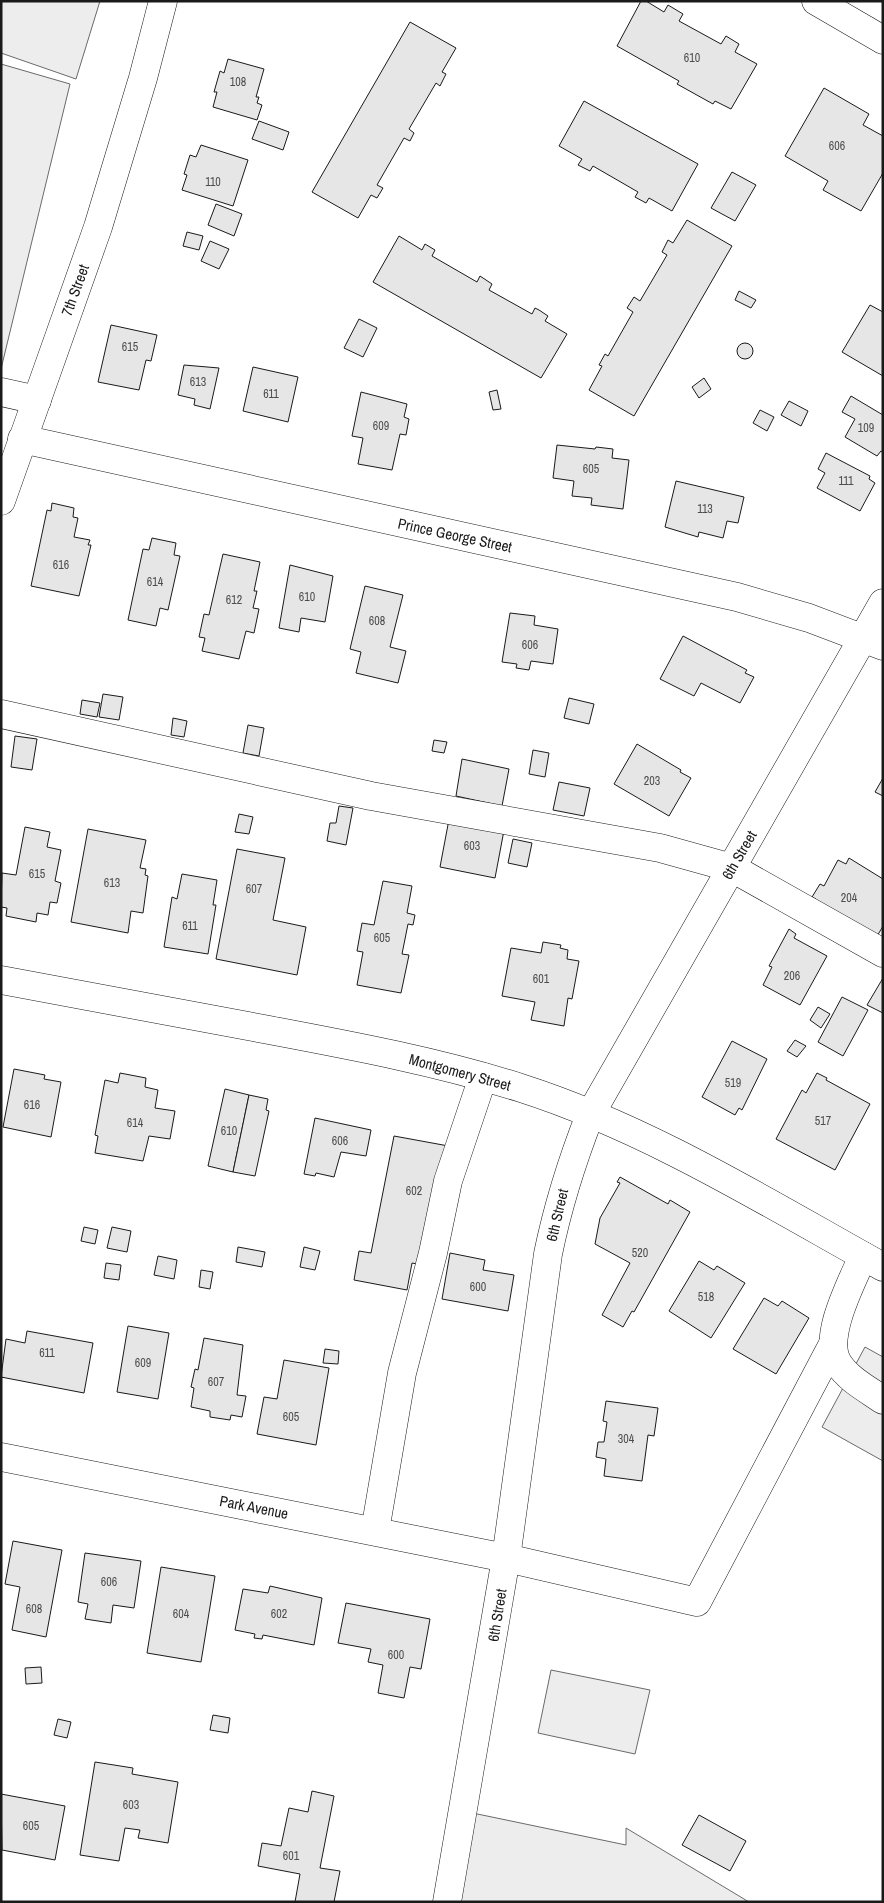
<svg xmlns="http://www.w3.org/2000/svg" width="884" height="1903" font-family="'Archivo Narrow',sans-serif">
	<rect width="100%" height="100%" fill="#fff"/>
	<g fill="#ededed" stroke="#6a6a6a">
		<path d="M1,1h99l-24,78 -75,-26z"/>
		<path d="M1,64l69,20 -69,285z"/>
		<path d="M865,1347l18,10v104l-61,-34z"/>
		<path d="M551,1670l99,20 -15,64 -97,-21z"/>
		<path d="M463,1811l163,34v-17l123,74h-302z"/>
	</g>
	<g fill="#e6e6e6" stroke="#1a1a1a">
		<path d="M641,1h5l18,11 4,-7 15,9 -4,7 42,23 5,-8 13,8 -4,8 22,12 -26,45 -16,-8 -2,3 -36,-20 2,-3 -62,-35z"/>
		<path d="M410,22l46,26 -14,24 4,2 -6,12 -4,-3 -27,46 5,4 -4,8 -6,-3 -27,47 6,3 -6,10 -6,-3 -13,23 -46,-26z"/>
		<path d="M228,59l36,10 -8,28h3l-2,6 5,2 -5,15 -44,-13 4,-15h-3l6,-21 4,2z"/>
		<path d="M824,88l45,26 -6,11 20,11v37l-22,38 -38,-21 5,-9 -43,-25z"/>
		<path d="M584,101l114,63 -26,47 -23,-13 -3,5 -11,-6 3,-5 -45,-26 -3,5 -12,-6 4,-6 -23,-13z"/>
		<path d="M259,121l30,11 -6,18 -31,-11z"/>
		<path d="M201,145l47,15 -15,46 -51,-16 5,-15 -3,-1 6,-19 6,2z"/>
		<path d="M732,172l24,13 -21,36 -24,-13z"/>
		<path d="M216,204l26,10 -8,22 -26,-11z"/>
		<path d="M687,220l45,26 -98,170 -45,-26 13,-24 -3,-1 6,-11 3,2 25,-44 -6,-4 7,-11 6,4 27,-46 -5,-3 6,-12 5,3z"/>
		<path d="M187,232l16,4 -4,14 -16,-4z"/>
		<path d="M399,236l23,14 3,-6 10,6 -3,6 45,26 3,-6 12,8 -3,6 43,24 3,-6 4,2 9,6 -3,5 22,13 -26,44 -168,-96z"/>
		<path d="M210,241l19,8 -10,20 -18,-8z"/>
		<path d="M739,291l17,9 -5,8 -16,-8z"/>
		<path d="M870,305l13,7v64l-41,-24z"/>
		<path d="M359,319l18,9 -14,29 -19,-9z"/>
		<path d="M111,325l46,10 -6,26 -5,-1 -7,30 -41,-8z"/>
		<circle cx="745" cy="351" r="8"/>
		<path d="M184,365l35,3 -9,41 -16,-4 1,-6 -17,-4z"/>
		<path d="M253,367l45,10 -10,45 -45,-11z"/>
		<path d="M704,378l7,11 -12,9 -7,-11z"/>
		<path d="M497,390l4,19 -8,1 -4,-18z"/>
		<path d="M361,392l46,12 -3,13 5,2 -3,16 -6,-1 -8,36 -34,-6 5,-26 -11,-2z"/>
		<path d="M851,396l32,19v37l-2,-1 -4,5 -32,-19 10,-18 -13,-7z"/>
		<path d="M789,401l19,10 -7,15 -20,-11z"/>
		<path d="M760,410l14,7 -7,14 -14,-8z"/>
		<path d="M557,445l38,4 1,-2 17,2 -1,9 17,2 -6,49 -32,-4 1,-7 -20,-2 2,-15 -21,-3z"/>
		<path d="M826,453l44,23 -1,3 6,4 -15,28 -43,-23 8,-15 -7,-4z"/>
		<path d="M676,481l68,16 -6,26 -11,-2 -4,17 -24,-6 -1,5 -33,-10z"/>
		<path d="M52,503l22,5 -1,9 5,1 -4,19 16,3 -2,5h3l-12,51 -48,-10 16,-76 4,1z"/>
		<path d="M152,538l24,5 -2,12 6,1 -12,54 -8,-2 -4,18 -28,-6 15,-71 6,1z"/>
		<path d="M223,554l37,8 -6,29h3l-4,17 6,1 -5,24 -8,-2 -7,28 -37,-8 3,-13 -6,-1 5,-23 5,1z"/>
		<path d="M290,565l43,11 -8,46 -24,-4 -2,14 -20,-4z"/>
		<path d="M365,586l38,9 -13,52 16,4 -8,32 -42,-10 5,-21 -11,-3z"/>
		<path d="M510,613l25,3 -1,9 24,4 -5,35 -22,-3 -2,9 -13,-2 1,-4 -15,-2z"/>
		<path d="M683,636l64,34 -2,3 9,4 -14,26 -39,-20 -7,13 -34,-17z"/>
		<path d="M103,694l20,3 -4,23 -20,-3z"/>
		<path d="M569,698l25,6 -5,20 -25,-6z"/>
		<path d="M82,700l18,3 -3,14 -17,-3z"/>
		<path d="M173,718l14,3 -3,16 -13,-2z"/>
		<path d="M248,725l16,3 -5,28 -16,-3z"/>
		<path d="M15,736l22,3 -5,31 -21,-3z"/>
		<path d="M434,740l13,2 -3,11 -12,-2z"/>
		<path d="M637,744l44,26 -1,2 11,6 -22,38 -55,-32z"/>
		<path d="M533,750l16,3 -4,24 -16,-3z"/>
		<path d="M462,759l47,10 -7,37 -46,-10z"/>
		<path d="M883,778v18l-8,-4z"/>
		<path d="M559,782l31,6 -6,28 -31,-6z"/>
		<path d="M339,806l14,2 -7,37 -19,-4 3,-18h6z"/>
		<path d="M239,814l14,3 -4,17 -14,-2z"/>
		<path d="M450,814l55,11 -10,53 -55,-11z"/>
		<path d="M25,827l25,5 -3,15 14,3 -6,31 6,2 -4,20 -7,-1 -2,13 -11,-2 -1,9 -30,-6 1,-8 -6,-1 1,-34 14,2z"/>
		<path d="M88,829l58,11 -6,28 6,1 -1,6 3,1 -5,37 -12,-2 -3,22 -57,-11z"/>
		<path d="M513,839l19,4 -5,24 -19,-4z"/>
		<path d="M237,849l48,9 -12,62 33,7 -9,48 -81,-16z"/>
		<path d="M849,858l34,21v47l-7,12 -62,-34 2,-5 -4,-2 8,-13 4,2 14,-26 8,4z"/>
		<path d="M182,874l35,6 -4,25h3l-8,49 -44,-7 8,-50 5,2z"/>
		<path d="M383,881l29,5 -5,27 8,2 -2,10 -5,-1 -6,30 7,1 -8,38 -44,-8 6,-33 -6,-1 5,-28 12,2z"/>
		<path d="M789,929l7,5 -2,4 33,18 -27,49 -37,-20 9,-18 -3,-1z"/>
		<path d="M543,942l18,3 -1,3 8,2 -1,9 12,2 -7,38 -4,-1 -4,28 -33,-6 4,-18 -33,-6 9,-48 30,5z"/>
		<path d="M883,978v35l-16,-8z"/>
		<path d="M842,997l26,13 -25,46 -25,-14z"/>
		<path d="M818,1007l12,7 -9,14 -11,-8z"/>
		<path d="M795,1040l11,6 -9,11 -10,-6z"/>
		<path d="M732,1041l35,18 -25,51 -3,-2 -4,7 -33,-18z"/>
		<path d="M14,1069l31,6 -1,4 17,3 -10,55 -48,-10z"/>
		<path d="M120,1073l26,5 -1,9 13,3 -3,18 20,3 -5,28 -21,-3 -6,25 -48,-8 3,-17 -3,-1 10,-55 13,3z"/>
		<path d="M817,1073l10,5 -1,2 44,24 -35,66 -59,-31 26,-49 4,3z"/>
		<path d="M225,1089l24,6 -16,77 -25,-6z"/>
		<path d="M249,1095l19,4 -2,11 3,1 -14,65 -22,-4z"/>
		<path d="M315,1118l56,12 -5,26 -25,-4 -7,25 -18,-4 -1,3 -11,-2z"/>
		<path d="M394,1136l60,11 -28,119 -14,-3 -5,27 -53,-10 5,-29 12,2z"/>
		<path d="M620,1177l48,27 2,-4 20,12 -56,100 -2,-1 -9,16 -21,-12 28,-52 -35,-19 5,-26 20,-35 -3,-1z"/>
		<path d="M84,1227l14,3 -3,14 -14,-3z"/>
		<path d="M112,1227l19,4 -4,21 -20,-4z"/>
		<path d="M238,1247l27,5 -3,15 -26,-5z"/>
		<path d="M304,1247l16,4 -5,19 -15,-3z"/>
		<path d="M450,1253l35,7 -2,10 31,5 -6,36 -66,-12z"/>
		<path d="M158,1256l19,4 -3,19 -20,-4z"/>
		<path d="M699,1261l15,9 3,-4 28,17 -34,55 -42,-27z"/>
		<path d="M106,1263l15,2 -2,15 -15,-2z"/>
		<path d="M201,1270l12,2 -3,17 -11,-2z"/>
		<path d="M764,1298l14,8 4,-5 27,17 -33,56 -43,-25z"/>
		<path d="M128,1326l41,7 -11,66 -41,-7z"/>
		<path d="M27,1331l66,12 -9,50 -83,-16 5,-38 19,4z"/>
		<path d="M204,1338l39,7 -6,50 9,1 -4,21 -11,-2 -1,5 -20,-3v-6l-19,-4 3,-19 -3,-1 4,-18 3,1z"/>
		<path d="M325,1349l14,2 -1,13 -15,-1z"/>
		<path d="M284,1360l45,8 -13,77 -59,-11 7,-37 13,2z"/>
		<path d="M606,1401l52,7 -4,28 -6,-1 -6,46 -38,-5 2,-17 -10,-2 2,-15h6l3,-20 -4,-1z"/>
		<path d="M13,1541l49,9 -16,87 -34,-7 8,-43 -15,-3z"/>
		<path d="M85,1553l56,8 -7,47 -21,-3 -2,18 -26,-4 3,-15 -10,-2z"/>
		<path d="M161,1567l54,9 -14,86 -54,-9z"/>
		<path d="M270,1586l52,12 -8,47 -51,-10 -1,4 -8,-1 1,-4 -20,-4 8,-41 25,4z"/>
		<path d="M346,1603l84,16 -9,50 -11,-2 -6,31 -26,-5 5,-28 -15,-3 3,-13 -33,-6z"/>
		<path d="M41,1667l1,16 -16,1 -1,-16z"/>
		<path d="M213,1715l17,3 -2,15 -18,-3z"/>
		<path d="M58,1719l13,3 -4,16 -13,-3z"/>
		<path d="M95,1762l38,6 -1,6 46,8 -10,61 -30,-5 2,-8 -15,-2 -6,33 -39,-6z"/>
		<path d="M312,1791l22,5 -14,72 20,3 -6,31h-39l5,-28 -42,-8 4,-23 19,3 8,-38 19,4z"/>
		<path d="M1,1794l64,12 -10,54 -53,-10z"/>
		<path d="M699,1815l47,26 -16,30 -48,-26z"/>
	</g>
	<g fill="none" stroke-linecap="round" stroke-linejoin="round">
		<defs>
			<g id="minor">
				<path d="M816,1l67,39"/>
				<path d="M1,392l36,8"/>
				<path d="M22,439l715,158 72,21 74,28"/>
				<path d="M1,714l370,82 289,52 72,20 151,85"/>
				<path d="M1,980c90,16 179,33 268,50 85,16 170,32 252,58 128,41 245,114 362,179"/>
				<path d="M863,1256c-11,26 -41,81 -25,107 10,16 29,26 45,37"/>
				<path d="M1,1457l505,101 191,44 136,-258"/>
				<path d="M375,1531l27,-158 31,-120 15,-72 35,-104"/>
				<path d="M447,1902l59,-344 42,-304c10,-49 24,-93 42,-139l293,-512"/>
			</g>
			<path id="major" d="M1,501l97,-274 45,-149 20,-77"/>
		</defs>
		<use href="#minor" stroke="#1a1a1a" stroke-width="29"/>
		<use href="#major" stroke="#1a1a1a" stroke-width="29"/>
		<use href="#minor" stroke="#fff" stroke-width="28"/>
		<use href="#major" stroke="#fff" stroke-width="28"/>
	</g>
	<g text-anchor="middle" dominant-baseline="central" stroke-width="4" stroke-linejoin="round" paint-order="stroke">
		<g font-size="12" fill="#4d4d4d">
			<text x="692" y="58">610</text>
			<text x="238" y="82">108</text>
			<text x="837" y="146">606</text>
			<text x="213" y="182">110</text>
			<text x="130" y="347">615</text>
			<text x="198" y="382">613</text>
			<text x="271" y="394">611</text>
			<text x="381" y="426">609</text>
			<text x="866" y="428">109</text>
			<text x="591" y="469">605</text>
			<text x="846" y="481">111</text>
			<text x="705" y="509">113</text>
			<text x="61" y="565">616</text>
			<text x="155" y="582">614</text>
			<text x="307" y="597">610</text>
			<text x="234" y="600">612</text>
			<text x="377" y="621">608</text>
			<text x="530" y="645">606</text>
			<text x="652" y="781">203</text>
			<text x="472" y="846">603</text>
			<text x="37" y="874">615</text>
			<text x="112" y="883">613</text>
			<text x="254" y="889">607</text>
			<text x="849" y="898">204</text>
			<text x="190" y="926">611</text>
			<text x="382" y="938">605</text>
			<text x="792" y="976">206</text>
			<text x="541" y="979">601</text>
			<text x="733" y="1083">519</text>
			<text x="32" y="1105">616</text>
			<text x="823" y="1121">517</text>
			<text x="135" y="1123">614</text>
			<text x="229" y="1131">610</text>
			<text x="340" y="1141">606</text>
			<text x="414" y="1191">602</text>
			<text x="640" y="1253">520</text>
			<text x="478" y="1287">600</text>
			<text x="706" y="1297">518</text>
			<text x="47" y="1353">611</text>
			<text x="143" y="1363">609</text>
			<text x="216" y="1382">607</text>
			<text x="291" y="1417">605</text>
			<text x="626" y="1439">304</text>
			<text x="109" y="1582">606</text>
			<text x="34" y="1609">608</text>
			<text x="181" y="1614">604</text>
			<text x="279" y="1614">602</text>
			<text x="396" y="1655">600</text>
			<text x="131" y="1805">603</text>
			<text x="31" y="1826">605</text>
			<text x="291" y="1856">601</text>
		</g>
		<g font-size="15" fill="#1a1a1a" stroke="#fff">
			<text transform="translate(75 290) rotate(-70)">7th Street</text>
			<text transform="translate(455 535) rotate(12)">Prince George Street</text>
			<text transform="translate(739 855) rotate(-60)">6th Street</text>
			<text transform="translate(460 1072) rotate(15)">Montgomery Street</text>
			<text transform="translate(557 1215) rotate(-77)">6th Street</text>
			<text transform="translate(254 1507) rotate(11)">Park Avenue</text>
			<text transform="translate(497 1615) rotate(-81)">6th Street</text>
		</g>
	</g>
	<rect width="884" height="1903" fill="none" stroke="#1a1a1a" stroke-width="5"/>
</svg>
